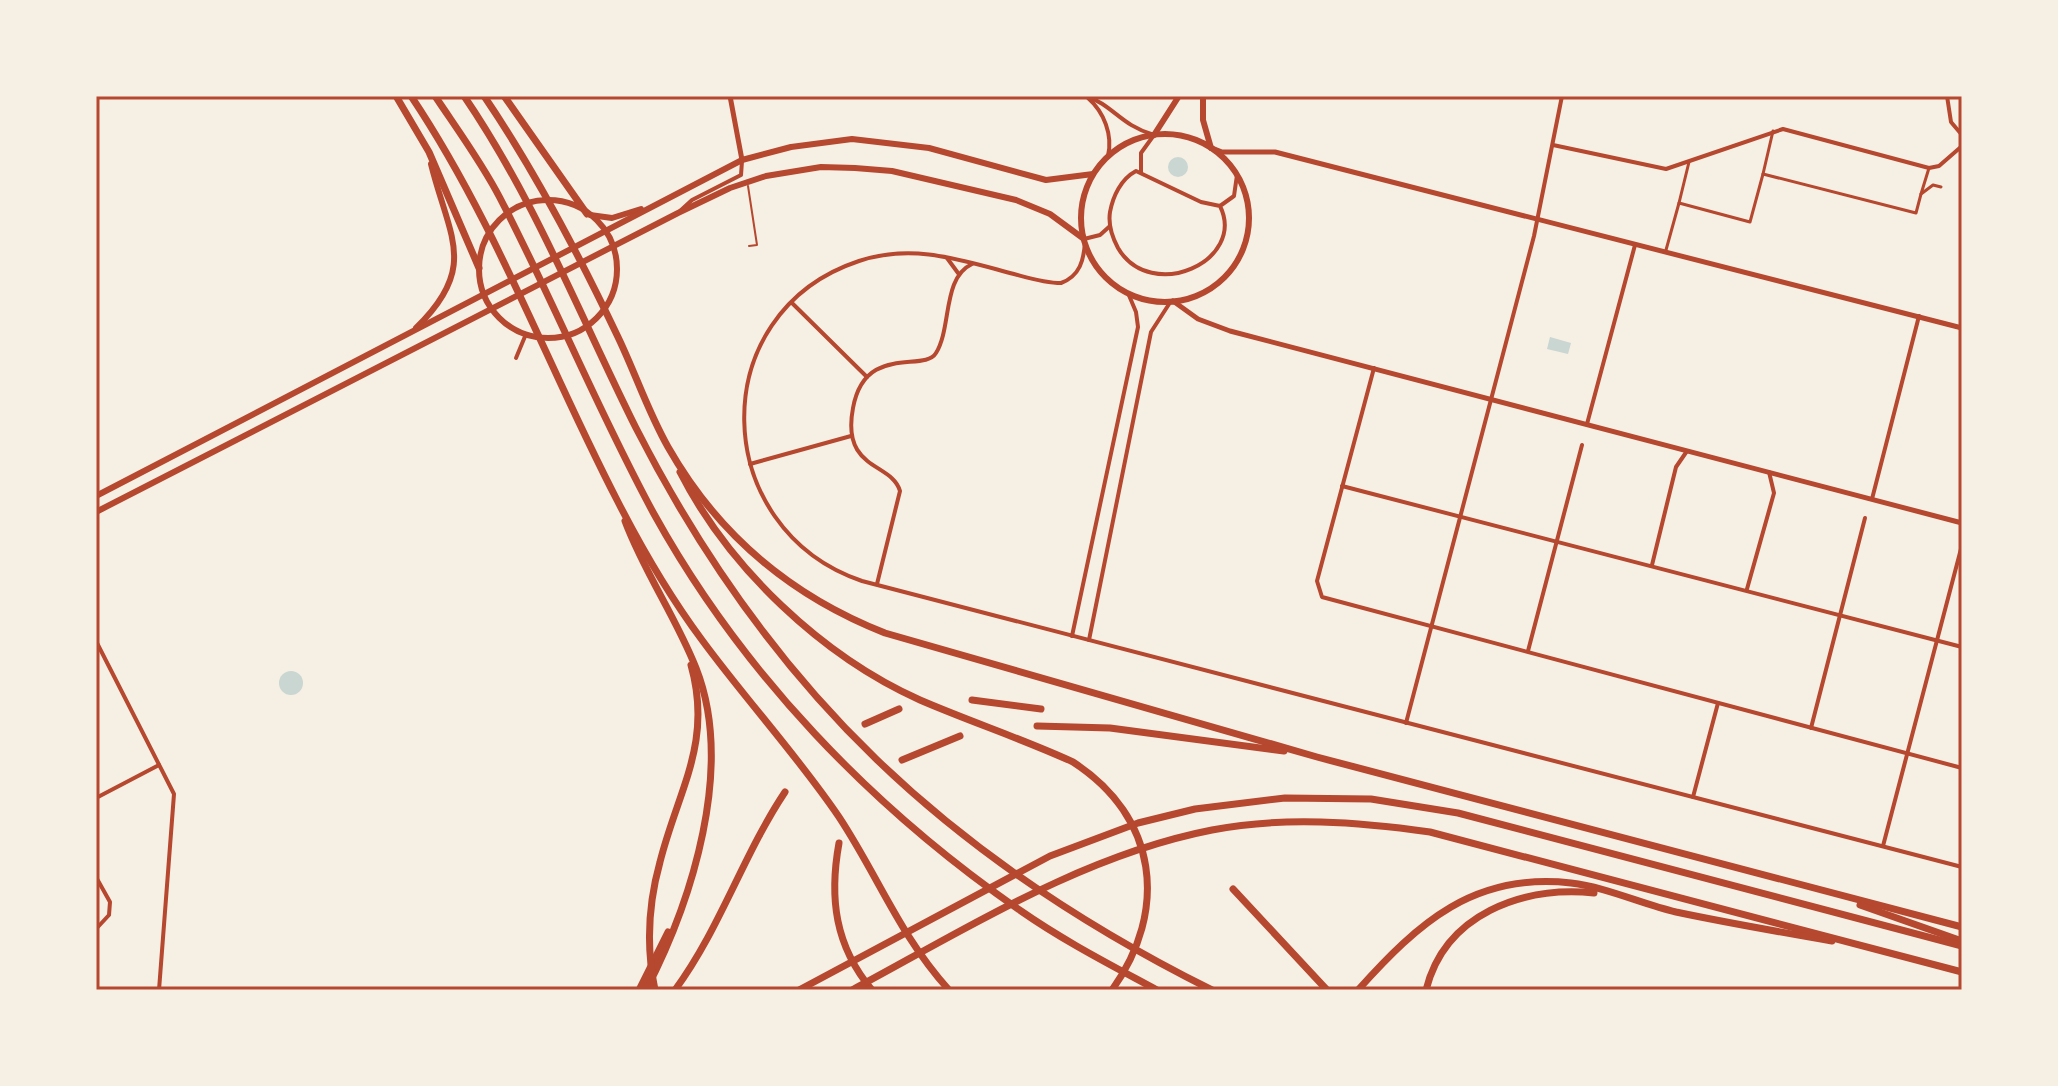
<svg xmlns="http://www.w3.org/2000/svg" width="2058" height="1086" font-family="'Nunito Sans',sans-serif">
	<rect width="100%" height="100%" fill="#f6efe4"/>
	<g fill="#c9d6d2">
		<circle cx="1178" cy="167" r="10"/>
		<path d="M1550,337l21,6 -3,11 -21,-5z"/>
		<circle cx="291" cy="683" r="12"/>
	</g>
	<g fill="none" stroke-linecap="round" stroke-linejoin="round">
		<path stroke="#b5482f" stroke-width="2" d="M748,186l9,59 -8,1"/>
		<g stroke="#b5482f" stroke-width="3">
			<path d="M1763,174l10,-43"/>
			<path d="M1921,194l8,-26"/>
			<path d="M1679,203l10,-41"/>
			<path d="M1666,250l13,-47 71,19 13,-48 153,39 5,-19 12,-9 8,2"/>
		</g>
		<g stroke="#b5482f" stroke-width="4">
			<path d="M1086,96c27,9 34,29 68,39l-13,18v19"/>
			<path d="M1947,96l4,26 11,13"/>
			<path d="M1088,98c16,14 25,37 20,58"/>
			<path d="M1553,145l113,24 117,-40 146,39 10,-2 23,-20"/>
			<path d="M1220,206c27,55 -69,98 -102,42 -6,-11 -10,-23 -8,-36 3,-16 11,-33 26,-41l65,31 19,4 14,-10 3,-21"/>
			<path d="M680,211l12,-11 49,-25 1,-14"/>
			<path d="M1084,239l16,-4 10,-9"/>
			<path d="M1085,241c-1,19 -5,35 -24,42 -16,0 -32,-5 -47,-9 -53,-14 -101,-31 -155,-13 -157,52 -150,268 3,320l1100,286"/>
			<path d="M947,258l11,15"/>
			<path d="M792,303l75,74"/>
			<path d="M516,358l10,-24"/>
			<path d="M1374,368l-57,213 5,16 640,171"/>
			<path d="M1587,424l48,-179"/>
			<path d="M750,464l101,-28"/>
			<path d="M1342,486l620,161"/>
			<path d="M1872,499l47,-183"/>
			<path d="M1652,565l24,-98 11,-16"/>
			<path d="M877,584l23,-93c-8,-29 -59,-20 -47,-83 12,-65 71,-35 83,-55 16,-26 6,-75 36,-89"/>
			<path d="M1747,589l27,-96 -5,-21"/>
			<path d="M1072,636l66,-309 -2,-15 -8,-19"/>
			<path d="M1089,640l62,-308 20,-31"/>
			<path d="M96,641l78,153 -15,196"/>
			<path d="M1528,651l54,-206"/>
			<path d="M1406,723l128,-487 28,-140"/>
			<path d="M1811,728l54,-210"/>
			<path d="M1693,797l25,-94"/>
			<path d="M96,798l63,-33"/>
			<path d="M1883,846l79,-301"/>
			<path d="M96,877l14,25 -1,13 -13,14"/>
		</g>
		<g stroke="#b5482f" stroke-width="5">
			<path d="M730,96l12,64"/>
			<path d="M1212,148l10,4h53l687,176"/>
			<path d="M1173,301l25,18 32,12 732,192"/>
		</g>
		<g stroke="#b5482f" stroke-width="6">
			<path d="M1203,96v24l8,28"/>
			<circle cx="1165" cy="218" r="84"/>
			<path d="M1154,135l25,-39"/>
			<circle cx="548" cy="269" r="69"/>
			<path d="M590,215l22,3 29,-9"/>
			<path d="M416,328c63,-61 33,-91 15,-164"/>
			<path d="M96,496l646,-336 49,-13 61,-8 77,9 117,32 47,-6"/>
			<path d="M96,512l582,-299 52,-25 36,-12 55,-9 34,1 37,3 124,29 34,14 34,25"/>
		</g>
		<g stroke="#b5482f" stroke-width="7">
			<path d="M396,96l33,56 50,116"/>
			<path d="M411,96c85,127 136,269 206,404 24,47 53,97 85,140 44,60 95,115 137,177 39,59 61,119 110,173"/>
			<path d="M435,96c22,33 47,67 65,102 54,104 98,213 154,316 88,159 218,294 367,397 43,30 90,54 136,79"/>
			<path d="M464,96c71,104 116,220 172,332 134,263 313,431 576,562"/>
			<path d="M484,96c51,75 94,157 133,239 18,37 31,77 51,112 50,88 123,149 217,186l432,124 645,170"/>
			<path d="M504,96l83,118"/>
			<path d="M680,472c49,96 142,184 240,228 51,22 103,39 153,62 85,55 96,148 39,228"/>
			<path d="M625,521c19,51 51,96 71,147 39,99 -4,233 -50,322"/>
			<path d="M972,700l69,9"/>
			<path d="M865,724l34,-15"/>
			<path d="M1037,726l73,2 174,23"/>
			<path d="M902,760l58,-24"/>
			<path d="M839,843c-10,55 -4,103 33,147"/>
			<path d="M1233,889l94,101"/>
			<path d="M1860,905l102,36"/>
			<path d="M639,990l29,-58"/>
			<path d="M655,990c-9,-43 -7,-85 5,-128 18,-72 53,-119 31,-197"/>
			<path d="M675,990c45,-61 68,-135 110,-198"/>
			<path d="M799,990l251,-134 88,-33 57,-14 90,-11 86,1 87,14 504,133"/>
			<path d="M852,990c114,-61 231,-135 360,-160 71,-14 147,-8 218,2l532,140"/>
			<path d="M1358,990c60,-67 116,-118 213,-107 35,4 71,21 105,29 52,11 104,20 156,29"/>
			<path d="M1426,990c19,-76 96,-104 168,-97"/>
		</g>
	</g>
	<rect width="2058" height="1086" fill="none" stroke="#f6efe4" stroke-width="196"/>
	<rect x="98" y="98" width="1862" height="890" fill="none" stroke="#b5482f" stroke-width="3"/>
</svg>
